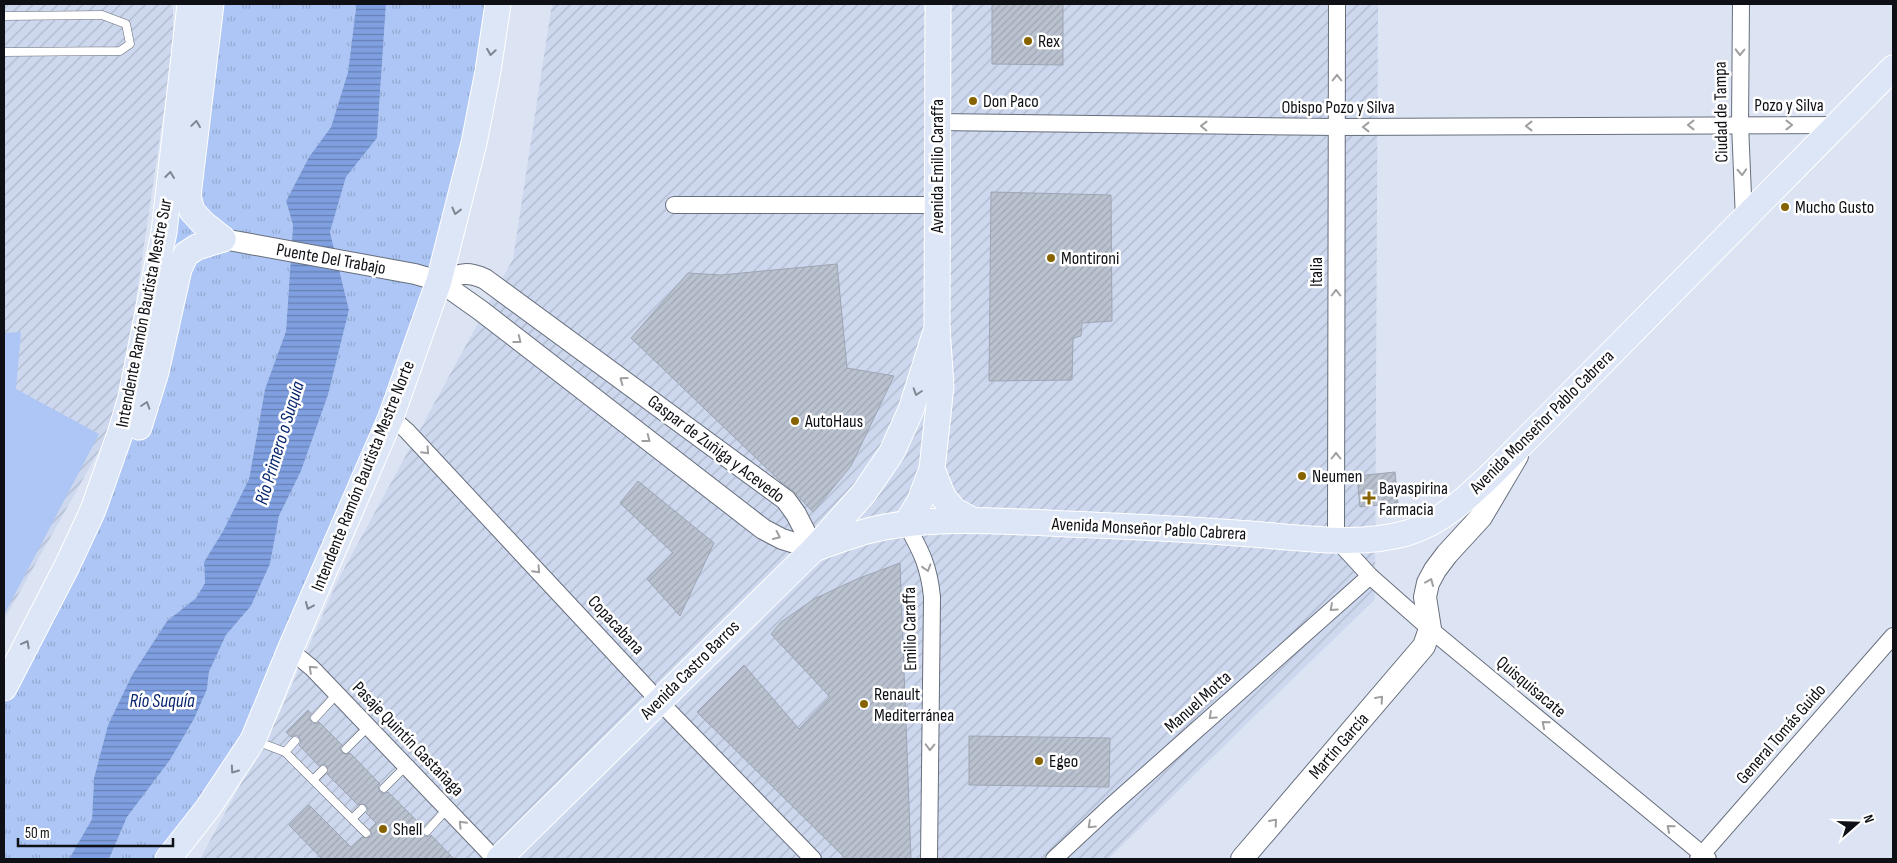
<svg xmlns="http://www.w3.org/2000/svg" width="1897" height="863" font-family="'Sofia Sans Condensed',sans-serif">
	<defs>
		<pattern id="industrial-furrows" width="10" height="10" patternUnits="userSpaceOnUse" patternTransform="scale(1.25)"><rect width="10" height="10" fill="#cdd8ee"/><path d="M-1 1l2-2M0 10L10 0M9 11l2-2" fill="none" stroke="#afb8cb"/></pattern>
		<pattern id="grass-tufts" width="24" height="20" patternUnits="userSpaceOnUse" patternTransform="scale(1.25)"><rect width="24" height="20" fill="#adc6f5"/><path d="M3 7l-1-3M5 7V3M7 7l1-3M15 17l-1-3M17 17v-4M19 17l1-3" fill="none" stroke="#94a9d1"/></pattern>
		<pattern id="water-rules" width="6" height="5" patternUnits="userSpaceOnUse" patternTransform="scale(1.25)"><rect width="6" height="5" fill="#7f9fe0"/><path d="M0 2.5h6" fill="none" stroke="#6680b4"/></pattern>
		<pattern id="building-hatch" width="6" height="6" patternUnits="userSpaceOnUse" patternTransform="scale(1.25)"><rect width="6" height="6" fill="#bac2d0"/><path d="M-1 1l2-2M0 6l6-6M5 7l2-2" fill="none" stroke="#9fa6b2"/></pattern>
	</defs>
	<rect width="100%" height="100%" fill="#dce4f3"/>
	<g fill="url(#industrial-furrows)">
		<path d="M4,4h169v45l-54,366 -115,205z"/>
		<path d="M552,4h826l-3,595 -267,260h-908l81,-149 57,-130 175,-321z"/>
	</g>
	<g fill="url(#grass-tufts)">
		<path d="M190,4h165l1,4 -8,64 -17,55 -22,30 -23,44 7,24 -7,106 -21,58 -16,90 -26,52 -19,31 1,21 -9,15 -29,23 -35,54 -24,50 -14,53 -2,41 -23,40h-65v-171l117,-256z"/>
		<path d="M386,4h112l-59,277 -177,438 -94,140h-59l18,-42 43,-57 24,-41 13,-30 2,-17 17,-37 25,-29 19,-42 9,-48 22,-45 27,-76 21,-85 -19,-78 16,-55 31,-39z"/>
	</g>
	<path fill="#adc6f5" d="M21,332l-5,57 83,45 -95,181v-282z"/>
	<path fill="url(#water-rules)" d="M355,4h31l-9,134 -31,39 -16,55 19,78 -21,85 -27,76 -22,45 -9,48 -19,42 -25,29 -17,37 -2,17 -13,30 -24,41 -43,57 -18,42h-40l23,-40 2,-41 14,-53 24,-50 35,-54 29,-23 9,-15 -1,-21 19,-31 26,-52 16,-90 21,-58 7,-106 -7,-24 23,-44 22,-30 17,-55 8,-64z"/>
	<g fill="url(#building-hatch)" stroke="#9ea5b4">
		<path d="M992,4h71v61l-71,-1z"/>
		<path d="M991,192l120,3 1,126 -30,2 -1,13 -8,2 -1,42 -83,1z"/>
		<path d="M837,264l10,104 47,8 -43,90 -38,46 -20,-21 -12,-9 -150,-144 57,-65 33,2z"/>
		<path d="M1395,472l3,31 -38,4 -3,-31z"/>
		<path d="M638,481l76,62 -34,73 -33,-37 26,-26 -53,-50z"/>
		<path d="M900,563l11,296h-65l-149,-147 47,-47 55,64 31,-32 -59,-63 10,-12 33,-23 43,-20z"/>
		<path d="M308,710l3,4 -2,3 2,5 3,2 5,-2 23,23 -2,3 2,5 3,1 5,-1 30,31 -2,3 2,5 3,2 5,-2 35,35 -2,3 2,5 3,2 5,-2 23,24h-132l-33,-34 20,-20 42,42 11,-10 3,1 5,-1 2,-3 -2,-5 6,-6 -10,-10 2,-3 -2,-5 -3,-1 -5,1 -31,-31v-8l-3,-2 -5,2 -20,-21 2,-3 -2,-5 -3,-2 -5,2 -5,-5z"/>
		<path d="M969,736l141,2 -1,49 -140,-2z"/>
	</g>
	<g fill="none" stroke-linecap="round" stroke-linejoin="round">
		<defs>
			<g id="service">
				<path d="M4,16l98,-1 24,9 4,20 -10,7 -116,1"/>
				<path d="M315,718l22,-24"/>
				<path d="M256,741l29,11 81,81"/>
				<path d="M346,749l22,-22"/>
				<path d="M285,752l10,-11"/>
				<path d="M313,780l10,-10"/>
				<path d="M384,788l22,-22"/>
				<path d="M352,819l10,-10"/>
				<path d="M427,831l20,-22"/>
			</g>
			<g id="minor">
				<path d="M1337,4l-1,535 34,37 60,53 278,230"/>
				<path d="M1741,4l-1,120 4,96"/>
				<path d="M936,122l401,5 501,-2"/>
				<path d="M674,205h263"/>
				<path d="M391,417l16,14 252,270 154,158"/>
				<path d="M906,524c15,27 23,42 26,73l-3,262"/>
				<path d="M290,650l22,18 183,191"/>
				<path d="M1054,859l57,-53 259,-230"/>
				<path d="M1698,859l195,-223"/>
			</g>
			<g id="tertiary">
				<path d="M223,239l192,35 24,7 41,29 283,219 19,10 32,10"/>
				<path d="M439,281c19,-6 26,-11 46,-2l301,221 10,14 18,35"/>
			</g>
			<path id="secondary" d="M1242,859l182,-213 6,-17 -5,-32 3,-14 7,-13 12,-16 34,-37 36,-61"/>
			<g id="primary">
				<path d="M211,4l-23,192 4,15 11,12 20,16"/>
				<path d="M139,427l17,-55 23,-103 7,-15 11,-7 26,-8"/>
				<path d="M932,469l11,28 11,13 18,10"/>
				<path d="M906,524l14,-23 12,-32 9,-83 -4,-58 1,-324"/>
				<path d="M814,549c19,-7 38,-14 57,-19 58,-14 119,-9 177,-7 63,3 126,5 189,10 53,3 119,15 170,0 35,-11 60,-35 86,-60l400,-405"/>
				<path d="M4,688l63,-122 26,-56 28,-79 10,-34 33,-165 26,-228"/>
				<path d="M168,859l40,-51 45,-68 37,-90 101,-233 48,-136 35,-138 14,-72 10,-67"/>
				<path d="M499,859l315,-310 50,-56 28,-41 19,-42 26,-82"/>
			</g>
		</defs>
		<use href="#service" stroke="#676e7c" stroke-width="9"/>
		<use href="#minor" stroke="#676e7c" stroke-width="18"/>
		<use href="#tertiary" stroke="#676e7c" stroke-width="22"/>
		<use href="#secondary" stroke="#676e7c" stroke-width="24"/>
		<use href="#primary" stroke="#fff" stroke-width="27"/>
		<use href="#service" stroke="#fff" stroke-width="8"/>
		<use href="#minor" stroke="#fff" stroke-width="16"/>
		<use href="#tertiary" stroke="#fff" stroke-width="20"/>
		<use href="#secondary" stroke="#fff" stroke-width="22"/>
		<use href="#primary" stroke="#dce6f7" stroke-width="25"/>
	</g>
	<defs><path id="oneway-chevron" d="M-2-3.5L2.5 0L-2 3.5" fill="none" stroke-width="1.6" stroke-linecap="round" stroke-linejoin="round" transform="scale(1.25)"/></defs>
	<g stroke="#7f8691">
		<use href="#oneway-chevron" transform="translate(491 52) rotate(99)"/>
		<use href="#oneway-chevron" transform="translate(196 124) rotate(-82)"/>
		<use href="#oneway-chevron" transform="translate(170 175) rotate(-83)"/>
		<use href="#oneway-chevron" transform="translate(456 211) rotate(104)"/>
		<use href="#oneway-chevron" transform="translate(917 392) rotate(108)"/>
		<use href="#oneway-chevron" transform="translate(146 405) rotate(-72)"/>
		<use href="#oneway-chevron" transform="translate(309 606) rotate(113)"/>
		<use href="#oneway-chevron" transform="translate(26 644) rotate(-62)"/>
		<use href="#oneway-chevron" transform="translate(234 770) rotate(125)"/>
	</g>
	<g stroke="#9f9fa1">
		<use href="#oneway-chevron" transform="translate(1740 52) rotate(91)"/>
		<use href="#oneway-chevron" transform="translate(1337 78) rotate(-90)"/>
		<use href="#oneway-chevron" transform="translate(1691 125) rotate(180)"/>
		<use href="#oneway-chevron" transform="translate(1789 125)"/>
		<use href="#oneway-chevron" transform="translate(1204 126) rotate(-179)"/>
		<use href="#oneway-chevron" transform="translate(1529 126) rotate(180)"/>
		<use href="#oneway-chevron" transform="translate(1366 127) rotate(180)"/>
		<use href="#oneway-chevron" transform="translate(1742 172) rotate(87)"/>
		<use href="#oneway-chevron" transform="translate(1336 293) rotate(-90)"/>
		<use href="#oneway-chevron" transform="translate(518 340) rotate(38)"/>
		<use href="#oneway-chevron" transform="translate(623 380) rotate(-144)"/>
		<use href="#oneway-chevron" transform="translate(647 439) rotate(38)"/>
		<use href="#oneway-chevron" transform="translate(426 451) rotate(47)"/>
		<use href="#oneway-chevron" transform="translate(1336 456) rotate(-90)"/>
		<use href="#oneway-chevron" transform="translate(777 536) rotate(25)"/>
		<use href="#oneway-chevron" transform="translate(927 568) rotate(73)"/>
		<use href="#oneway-chevron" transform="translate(537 570) rotate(47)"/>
		<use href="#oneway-chevron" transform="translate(1430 582) rotate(-67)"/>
		<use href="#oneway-chevron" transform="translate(1333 608) rotate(138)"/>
		<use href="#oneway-chevron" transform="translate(312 669) rotate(-137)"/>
		<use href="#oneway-chevron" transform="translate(1380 699) rotate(-49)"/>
		<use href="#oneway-chevron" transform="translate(1212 716) rotate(138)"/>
		<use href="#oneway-chevron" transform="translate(1545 724) rotate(-140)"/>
		<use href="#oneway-chevron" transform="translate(930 747) rotate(91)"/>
		<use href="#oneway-chevron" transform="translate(1274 822) rotate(-49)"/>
		<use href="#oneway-chevron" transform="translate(462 824) rotate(-134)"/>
		<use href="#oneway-chevron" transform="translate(1091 825) rotate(137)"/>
		<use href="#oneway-chevron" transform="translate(1670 828) rotate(-140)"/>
	</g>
	<g fill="#876300" stroke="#fff" stroke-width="2">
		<circle cx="1028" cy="41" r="5"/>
		<circle cx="973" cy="101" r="5"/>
		<circle cx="1785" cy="207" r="5"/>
		<circle cx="1051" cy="258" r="5"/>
		<circle cx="795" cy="421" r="5"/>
		<circle cx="1302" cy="476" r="5"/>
		<path d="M1366.5 490.5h5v5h5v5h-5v5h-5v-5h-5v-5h5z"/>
		<circle cx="864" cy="704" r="5"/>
		<circle cx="1039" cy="761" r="5"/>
		<circle cx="383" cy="829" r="5"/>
	</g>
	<g text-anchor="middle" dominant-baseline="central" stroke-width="5" stroke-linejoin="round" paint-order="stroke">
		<g font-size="18" fill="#0e1015" stroke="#fff" text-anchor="start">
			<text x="1038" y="41">Rex</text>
			<text x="983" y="101">Don Paco</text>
			<text x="1795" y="207">Mucho Gusto</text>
			<text x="1061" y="258">Montironi</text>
			<text x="805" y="421">AutoHaus</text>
			<text x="1312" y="476">Neumen</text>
			<text x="1379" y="488">Bayaspirina<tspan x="1379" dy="21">Farmacia</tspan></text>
			<text x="874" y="694">Renault<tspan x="874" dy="21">Mediterránea</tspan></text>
			<text x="1049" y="761">Egeo</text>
			<text x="393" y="829">Shell</text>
		</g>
		<g font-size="18" fill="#0e1015" stroke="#fff">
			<text x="1789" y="105">Pozo y Silva</text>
			<text x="1338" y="107">Obispo Pozo y Silva</text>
			<text transform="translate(1721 112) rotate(-91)">Ciudad de Tampa</text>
			<text transform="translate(937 166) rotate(-90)">Avenida Emilio Caraffa</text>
			<text transform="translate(331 259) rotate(10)">Puente Del Trabajo</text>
			<text transform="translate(1316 272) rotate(-90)">Italia</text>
			<text transform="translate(144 313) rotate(-79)">Intendente Ramón Bautista Mestre Sur</text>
			<text transform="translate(1542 422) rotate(-45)">Avenida Monseñor Pablo Cabrera</text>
			<text transform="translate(716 449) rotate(37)">Gaspar de Zuñiga y Acevedo</text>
			<text transform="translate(363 476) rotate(-68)">Intendente Ramón Bautista Mestre Norte</text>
			<text transform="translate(1149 529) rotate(3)">Avenida Monseñor Pablo Cabrera</text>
			<text transform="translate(616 625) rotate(47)">Copacabana</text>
			<text transform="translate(910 629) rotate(-91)">Emilio Caraffa</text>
			<text transform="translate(690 670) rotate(-45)">Avenida Castro Barros</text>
			<text transform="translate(1531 687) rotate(40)">Quisquisacate</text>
			<text transform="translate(1198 702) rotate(-42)">Manuel Motta</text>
			<text transform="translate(1781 734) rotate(-49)">General Tomás Guido</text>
			<text transform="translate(408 739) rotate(46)">Pasaje Quintín Gastañaga</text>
			<text transform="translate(1339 746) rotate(-49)">Martín García</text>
		</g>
		<g font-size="19" font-style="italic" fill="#07256f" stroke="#fff">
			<text transform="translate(280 443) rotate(-73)">Río Primero o Suquía</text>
			<text x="162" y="701">Río Suquía</text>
		</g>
	</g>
	<rect width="1897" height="863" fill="none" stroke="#0e1015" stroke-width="10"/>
	<g transform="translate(1857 823) rotate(70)" stroke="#ffffff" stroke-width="4" paint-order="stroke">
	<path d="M0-4L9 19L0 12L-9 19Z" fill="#0e1015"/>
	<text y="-8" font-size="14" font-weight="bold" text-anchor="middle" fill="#0e1015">N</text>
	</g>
	<path d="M18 838v8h155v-8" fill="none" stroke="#0e1015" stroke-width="2.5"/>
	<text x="25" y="838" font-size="15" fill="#0e1015" stroke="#ffffff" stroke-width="4" paint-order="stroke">50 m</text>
</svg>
